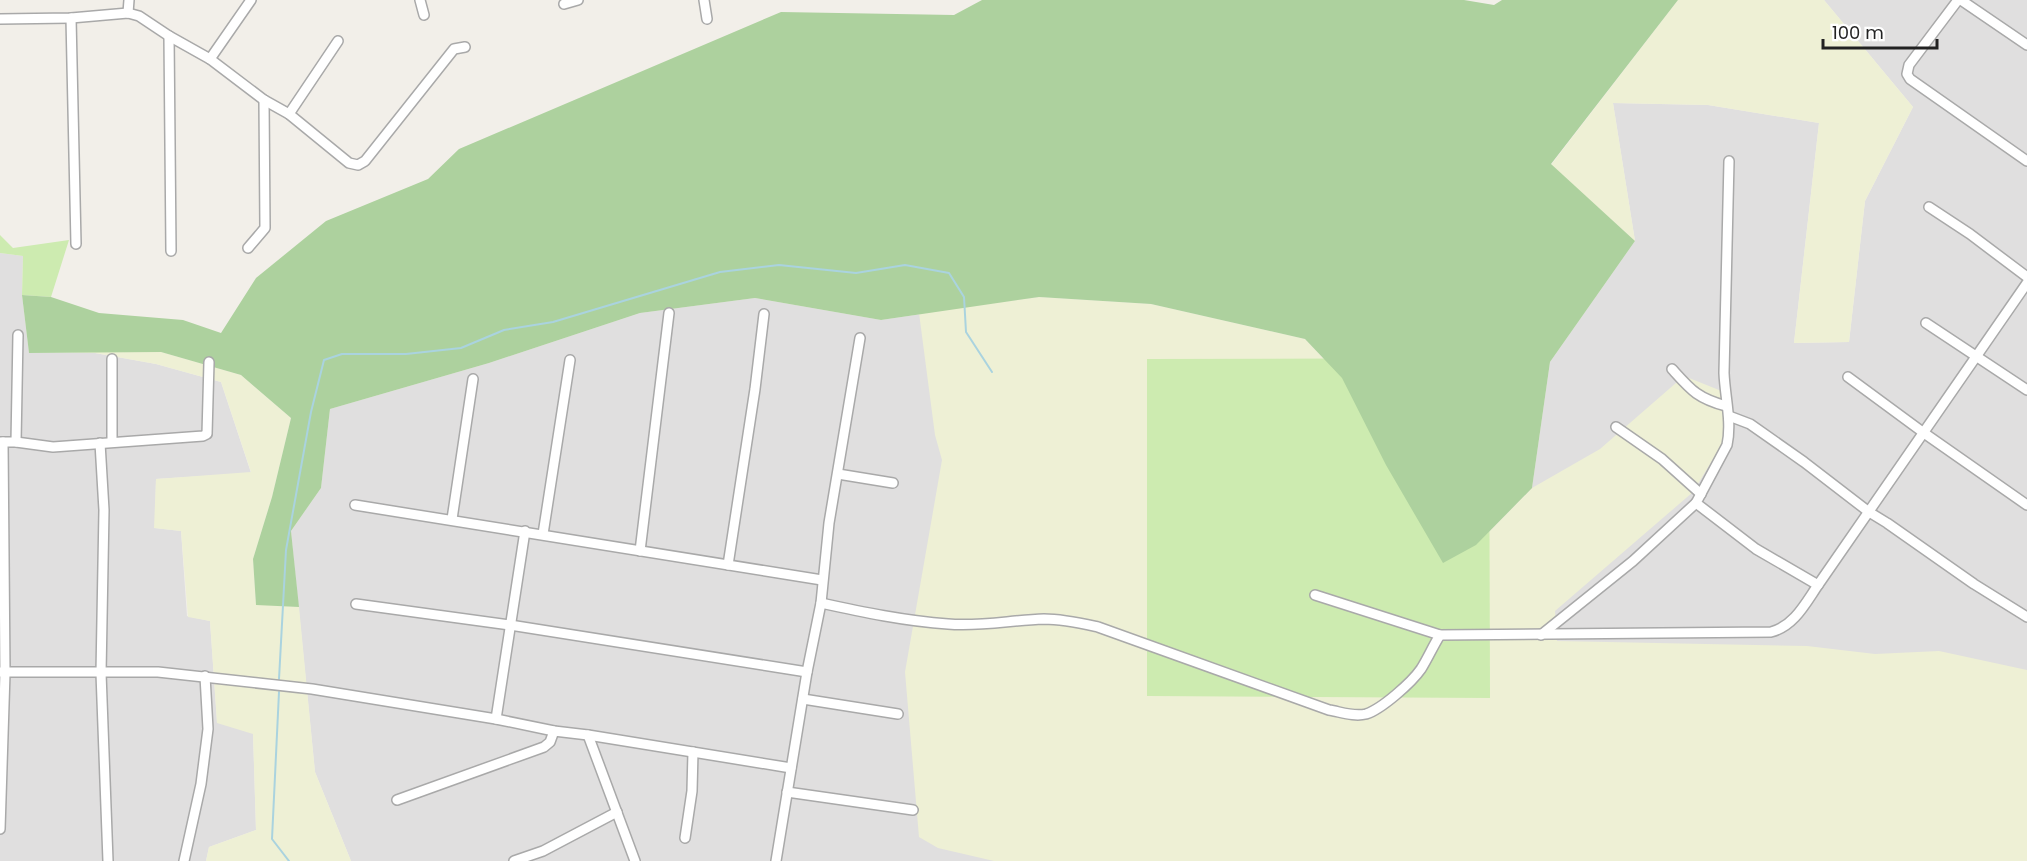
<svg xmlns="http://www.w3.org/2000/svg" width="2027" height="861" font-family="Poppins,sans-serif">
	<rect width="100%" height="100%" fill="#f2efe9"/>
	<g fill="#e0dfdf">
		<path d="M1824,0h203v861h-1676l-36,-89 -24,-241 30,-43 9,-79 159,-46 151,-50 115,-15 126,22 158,-23 493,191 18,-126 85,-121 -22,-138 95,2 111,18 -25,220 55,-1 16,-141 48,-94z"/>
		<path d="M0,253l23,3 -1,39 7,58h66l61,11 65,18 30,91 -95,6 -1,49 26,3 6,85 23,5 7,101 36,11 3,97 -47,17 -3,14h-206z"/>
	</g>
	<g fill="#eef0d5">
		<path d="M1678,0h146l89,107 -48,94 -16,141 -55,1 25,-220 -111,-18 -95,-2 22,138 -84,-76z"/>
		<path d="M1039,297l112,7 154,35 37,39 134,167 56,-57 68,-39 84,-73 40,16v49l-31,51 -138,119 2,30 250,5 68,8 64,-3 88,19v191h-1033l-56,-13 -19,-11 -14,-165 37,-212 -7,-25 -16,-122z"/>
		<path d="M68,352h93l80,23 50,43 -19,79 -19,62 3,45 43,3 16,165 36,89h-145l3,-14 47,-17 -3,-96 -36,-11 -7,-102 -22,-4 -7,-86 -27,-3 2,-49 95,-7 -30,-90 -65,-18 -61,-11z"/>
	</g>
	<g fill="#cdebb0">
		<path d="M0,235l13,13 56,-8 -18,57 -29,-2 1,-39 -23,-3z"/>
		<path d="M1489,358l1,340 -343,-2v-337z"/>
	</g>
	<path fill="#add19e" d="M982,0h482l30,5 8,-5h176l-127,164 84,77 -85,121 -18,126 -56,57 -33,18 -57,-98 -44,-87 -37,-39 -154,-35 -112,-7 -158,23 -126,-22 -115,15 -151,50 -159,46 -9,79 -30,43 8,76 -43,-2 -3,-46 19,-62 19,-79 -50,-43 -80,-23 -132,1 -7,-58 29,2 48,16 84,7 38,13 35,-55 70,-57 102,-42 31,-30 322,-137 173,3z"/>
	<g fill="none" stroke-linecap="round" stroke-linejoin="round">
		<g stroke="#aad3df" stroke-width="2">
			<path d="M279,679l7,-129 25,-138 13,-52 18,-6h64l55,-6 43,-18 49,-8 167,-50 59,-7 77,8 49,-8 44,8 15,24 2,35 26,40"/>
			<path d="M279,692l-7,147 17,22"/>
		</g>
		<defs>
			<g id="minor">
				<path d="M420,0l4,15"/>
				<path d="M704,0l3,19"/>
				<path d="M1958,0l-49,65 -2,9 3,5 117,82"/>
				<path d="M1961,0l66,45"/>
				<path d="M564,4l14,-4"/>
				<path d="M128,13l1,-13"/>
				<path d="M71,18l5,226"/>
				<path d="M0,19l71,-1 57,-5 11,3 30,20 41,23 54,41 25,14 60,49 9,2 7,-4 89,-112 11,-2"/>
				<path d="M169,36l2,215"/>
				<path d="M210,59l41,-59"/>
				<path d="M289,114l49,-73"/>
				<path d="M1729,161l-5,212c1,24 8,49 3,72l-31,58 60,46 62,36"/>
				<path d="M1929,207l41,27 57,43"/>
				<path d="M248,248l17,-20 -1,-128"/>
				<path d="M1926,323l101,67"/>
				<path d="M112,359v83"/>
				<path d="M1672,369c19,21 25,29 54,37"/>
				<path d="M1848,377l76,56 103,72"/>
				<path d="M1729,416l21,8 54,38 65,50 18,11 87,61 53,33"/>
				<path d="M1616,427l46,32 39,35"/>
				<path d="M0,442h16l37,5 150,-11 4,-2 2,-72"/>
				<path d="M16,442l2,-107"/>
				<path d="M100,443l4,67 -3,163 7,188"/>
				<path d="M838,474l55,9"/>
				<path d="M355,505l467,75"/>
				<path d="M452,519l21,-140"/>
				<path d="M543,534l27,-174"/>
				<path d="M640,551l29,-238"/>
				<path d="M728,565l27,-176 9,-75"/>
				<path d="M1315,595l125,40 331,-3c23,-6 34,-28 47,-47l209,-302"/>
				<path d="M821,603c41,9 84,18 127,21 32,3 63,-4 96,-5 19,0 36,4 54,8l231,83c12,2 25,7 37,4 16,-5 46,-32 55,-45 7,-11 12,-23 19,-34"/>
				<path d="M356,604l154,21 297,47"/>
				<path d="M1541,635l92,-74 63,-58"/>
				<path d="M0,672h158l154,17 184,30 58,12 34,4 203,33"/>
				<path d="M803,699l95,15"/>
				<path d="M496,719l29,-188"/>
				<path d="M588,735l47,126"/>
				<path d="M787,792l126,18"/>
				<path d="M397,800l147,-53 6,-5 4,-11"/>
				<path d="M0,829l5,-156 -2,-231"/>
				<path d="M685,838l7,-47 1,-39"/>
				<path d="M184,861l17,-77 7,-55 -3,-53"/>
				<path d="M514,861l29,-10 74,-39"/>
				<path d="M776,861l31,-189 14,-69 8,-80 31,-185"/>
			</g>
		</defs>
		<use href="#minor" stroke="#a9a9a9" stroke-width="12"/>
		<use href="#minor" stroke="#fff" stroke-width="9"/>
	</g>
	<path d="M1823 39v9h114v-9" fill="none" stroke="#222222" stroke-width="3"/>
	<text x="1832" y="39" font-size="18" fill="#222222" stroke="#ffffff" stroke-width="4.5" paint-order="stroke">100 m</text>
</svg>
